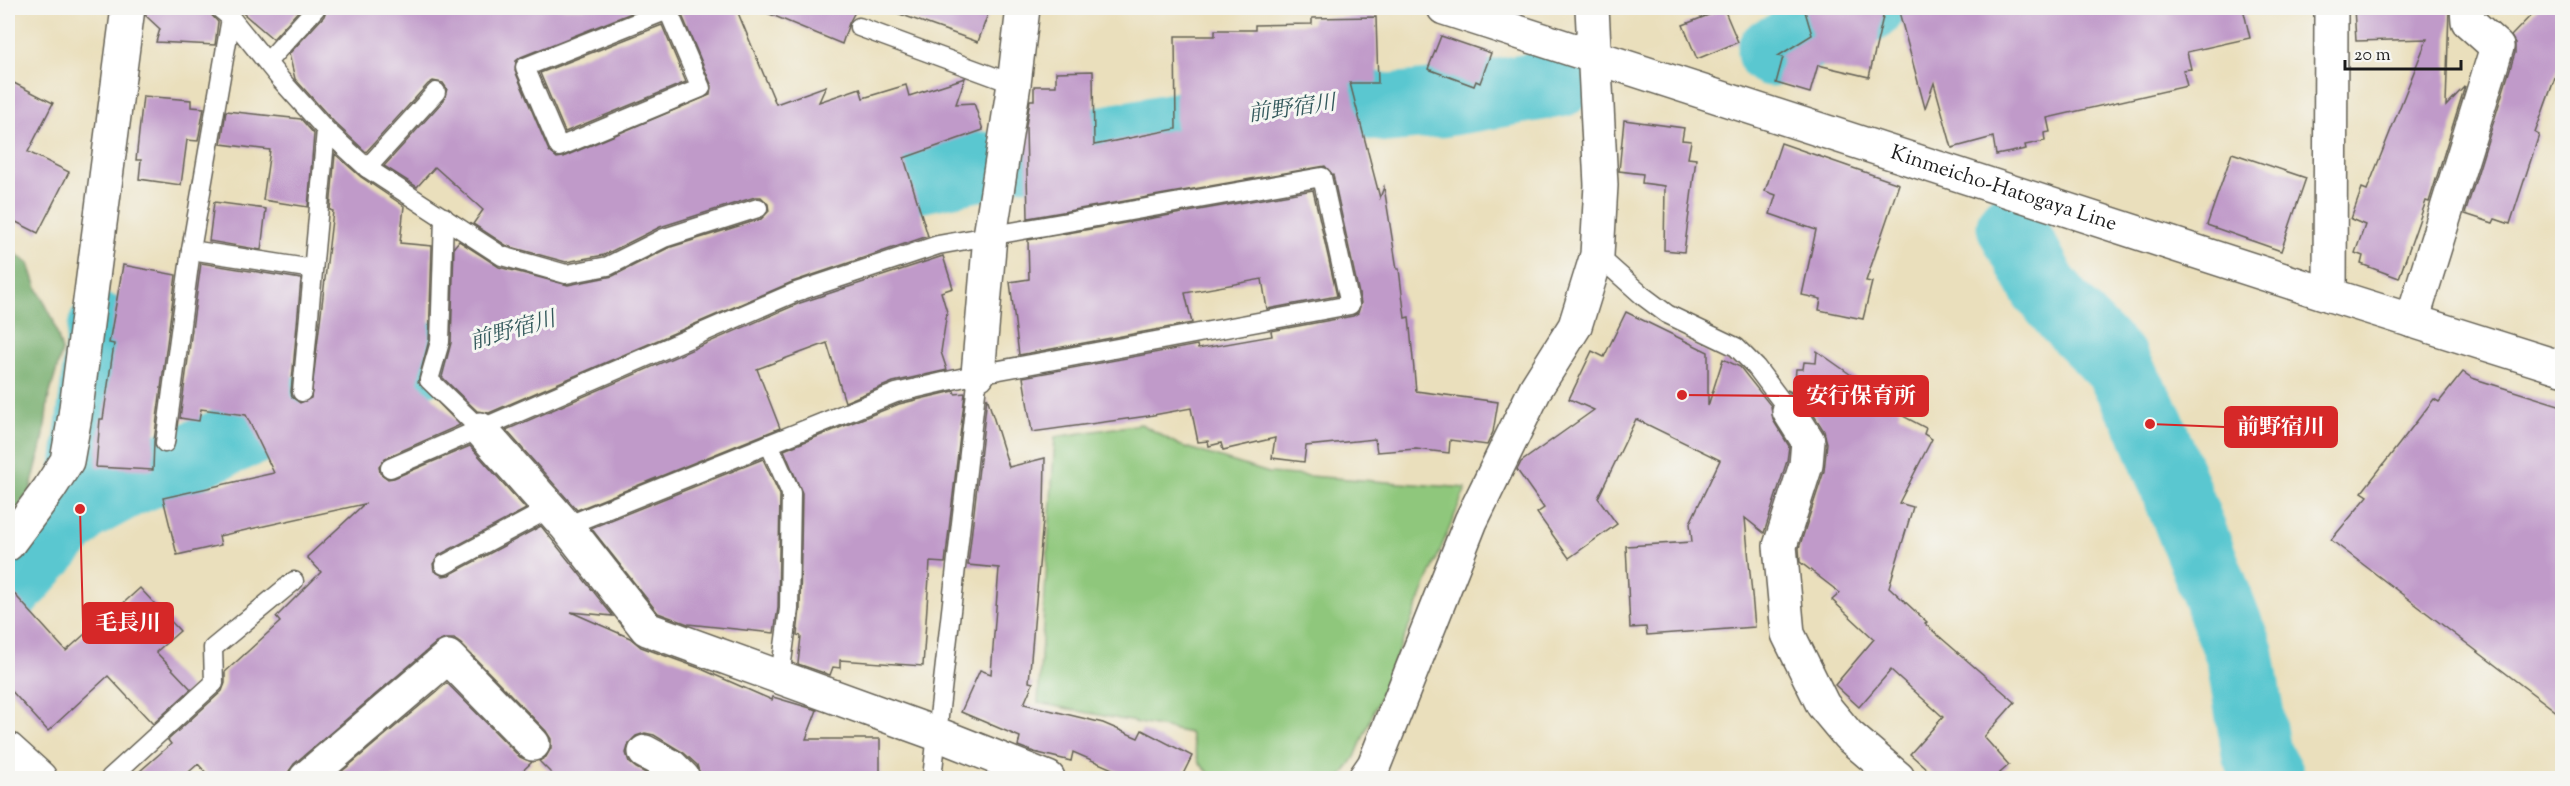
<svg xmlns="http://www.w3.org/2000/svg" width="2570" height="786" font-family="'Sorts Mill Goudy','Noto Serif JP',serif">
	<rect width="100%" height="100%" fill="#f6f6f2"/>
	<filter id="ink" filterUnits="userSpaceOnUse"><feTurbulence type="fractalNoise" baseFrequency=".0167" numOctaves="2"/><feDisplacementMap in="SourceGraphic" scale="12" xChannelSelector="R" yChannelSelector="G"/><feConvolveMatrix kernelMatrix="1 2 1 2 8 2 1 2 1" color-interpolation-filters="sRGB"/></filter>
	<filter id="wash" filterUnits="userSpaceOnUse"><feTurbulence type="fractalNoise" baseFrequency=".008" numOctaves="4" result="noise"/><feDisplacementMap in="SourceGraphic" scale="24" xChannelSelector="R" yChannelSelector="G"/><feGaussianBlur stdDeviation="1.35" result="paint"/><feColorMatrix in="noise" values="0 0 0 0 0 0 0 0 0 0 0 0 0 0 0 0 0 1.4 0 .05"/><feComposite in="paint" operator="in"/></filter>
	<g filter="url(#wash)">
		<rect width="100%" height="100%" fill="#eadfbc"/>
		<path fill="#8fc77b" stroke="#56724c" stroke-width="1.5" d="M1141,424l38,21 90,28 197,15 -111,269 -14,21h-127l-15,-15 -9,-30 -152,-30 17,-266z"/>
		<path fill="#73ac6b" stroke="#486444" stroke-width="1.5" d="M8,248l21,16 8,24 16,31 9,32 -14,49 -4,35 -14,57 -22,28z"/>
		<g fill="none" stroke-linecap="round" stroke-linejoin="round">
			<g stroke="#5ac7d0" stroke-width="69">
				<path d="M1771,52l99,-44"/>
				<path d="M1025,155l172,-32 153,-21 38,6 52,-5 120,-20"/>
				<path d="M818,199l165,-33"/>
				<path d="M2011,226l33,61 24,29 49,49 33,59 90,231 16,98 14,25"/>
				<path d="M80,509l48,-26 231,-97 108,-41 73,-20"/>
				<path d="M8,590l72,-81 22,-181"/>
			</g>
		</g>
		<g id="blocks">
			<g fill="#c09ac9">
				<path d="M146,8h59l13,14 -3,23 -59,-3 4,-13 -14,-13z"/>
				<path d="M237,8h64l-28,31z"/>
				<path d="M327,8h317l-123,49 -5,4 -1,10 34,80 8,7 6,-1 147,-62 1,-11 -32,-76h57l40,96 50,-18 -7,16 41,-14 3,10 43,-13 3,11 56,-18 -9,26 18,-1 9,27 -79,28 24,78 -136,46 -303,131 -12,-2 -35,-34 9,-34 3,-96 5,-6 40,26 69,18 45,-9 55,-28 93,-29 8,-8 -1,-7 -7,-7h-6l-95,30 -56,28 -38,7 -59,-16 -34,-22 10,-14 -48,-43 -18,20 -33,-21 60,-66 3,-11 -4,-6 -10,-2 -5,3 -62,68 -32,-30 -39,-43 -6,-25 35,-38z"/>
				<path d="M755,8h102l-8,15 -7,21z"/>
				<path d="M895,8h95l-12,34 -84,-30z"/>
				<path d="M1804,8h81l-16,69 -51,-12 -8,28 -34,-10 7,-26 -5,-1 34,-21z"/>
				<path d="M1898,8h345l7,30 -63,14 4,17 -8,1 4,16 -140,32 3,14 -6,1 1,8 -20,4 1,4 -30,6 -3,-18 -41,11 -18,-65 -9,25z"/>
				<path d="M2354,8h95l-3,98 19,-20 -36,116 -3,-1 -27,77 -38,-14 2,-8 -8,-3 10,-28 -14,-6 11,-31 5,2 60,-151 -71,2z"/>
				<path d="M2538,8h16l8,8v42l-27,75 4,2 -29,89 -15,-5 -2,4 -28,-9 50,-161v-10l-4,-7z"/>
				<path d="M1724,9l14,33 -41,17 -14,-34z"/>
				<path d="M1376,17l2,66h-28l30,115 4,-11 13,82h2l6,49 4,-1 7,74 82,11 -5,30 -6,13 -37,-5 -1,13 -33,-4 -39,3 -2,-13 -69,7 -2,16 -32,-4 3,-20 -52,12 -2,-7 -12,3 -1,-5 -10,1 -7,-34 -43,8 -116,16 -9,-55 174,-32 1,4 74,-13 -1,-5 82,-15 5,-3 3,-10 -28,-128 -8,-9 -297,52 -2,-92 4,-26h4v-14h22v-14l37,-1 1,74 82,-16 -1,-93h40v-6h40v-5l57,-1v-6z"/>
				<path d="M662,25l24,57 -121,50 -25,-59z"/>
				<path d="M1441,36l50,17 -11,30 -4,-2 -2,5 -46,-17z"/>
				<path d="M8,80l45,23 -25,49 41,20 -31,61 -30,-15z"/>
				<path d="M143,96l48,4v7l13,1 -6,33 -11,-1 -6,45 -42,-6 2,-19h-5z"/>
				<path d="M226,111l75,8 13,15 -6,73 -45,-7 7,-50 -49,-6z"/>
				<path d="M1624,120l60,8 -2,12 9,1 -3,17 8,1 -12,93 -20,-2 1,-64 -23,-3 1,-9 -24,-3z"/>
				<path d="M1781,143l118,41 -33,97 6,1 -9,37 -44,-9 2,-11 -19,-4 14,-65 -46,-16 6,-19 -11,-4z"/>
				<path d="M2232,153l74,25 -25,73 -74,-26z"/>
				<path d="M335,154l26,23 43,29 -4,37 32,3 -3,94 -11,42 42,43 -75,33 -6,8 1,7 8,6 6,-1 76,-32 56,63 -87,46 -6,9 1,7 9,5 6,-1 92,-49 72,90 -42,-4 59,26 11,9 58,21 73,32 1,-3 44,13 -11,29h74v39h-179l-4,-13 -13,-12 -30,-18 -9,-2 -9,3 -7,7 -3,10 3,9 7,6 19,10h-99l-17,-17 7,-4 5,-9v-9l-5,-8 -85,-87 -7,-5h-9l-9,4 -142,121 -5,7 -1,7h-77l-13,-14 -16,14h-50l39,-34 -3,-4 54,-49 3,-8v-11l55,-50 -4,-5 45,-45 -14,-15 57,-53 -145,32 2,9 -44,10 -14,-57 111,-25 -28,-58 -45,-6 -2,12 -19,-3 21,-155 100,16 -10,113 1,5 8,6 11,-5 22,-187 -3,-1z"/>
				<path d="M1313,190l24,106 -70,13 -5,-30 -77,14 7,30 -173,32 -9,-73 19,-3 -1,-39z"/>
				<path d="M214,202l52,7 -5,41 -52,-9z"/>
				<path d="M943,256l10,32 -12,4 6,20 -6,40 6,18 -54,12 -48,20 -18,-59 -70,26 23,59 -203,82 -71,-80 294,-127z"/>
				<path d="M123,265l53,10 -22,166 -1,29 -57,-3 4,-48h3l11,-75 -5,-1z"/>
				<path d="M1626,312l82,40v54l15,-47 17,8 31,39 2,14 16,26 -2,15 -23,72 -19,-15 10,109 -108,8 -1,-8 -16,1 -4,-82 66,-4 -2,-19 30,-63 -84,-41 -38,79 19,26 -48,34 -32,-45 7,-5 -27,-38 4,-8 73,-52 -25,-11 23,-48 12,6z"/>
				<path d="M1817,351l84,59 -2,4 27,14 -2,6 8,5 -33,64 14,4 -24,80 38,35 -2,2 90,78 -31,35 25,28 -15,13h-57l-27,-24 33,-37 -52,-47 -32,37 -24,-22 39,-46 -42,-39 8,-7 -40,-31 -1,-14 25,-77 3,-28 -3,-12 -19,-30 -18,-11 7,3 2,-24h7l1,-7 12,1z"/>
				<path d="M2463,372l9,6 90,28v310l-231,-176 37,-44 -6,-4 72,-93 5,3z"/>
				<path d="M954,391l1,3 10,-1 -20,170 -15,-1 -7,104 -83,-6v8l-7,-1 -3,8 -32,-11 3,-28 -4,-1 3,-26 2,-116 -18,-43 115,-46z"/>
				<path d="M987,397l22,70 36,-9 -1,50 -15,174 4,1 -9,21 79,19 35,15 4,-8 50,26 -11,22h-48l-60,-26 -2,9 -37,-9 -16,-6 2,-9 -59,-25 19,-42 11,4 8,-106 -31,-3z"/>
				<path d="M763,459l17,36 -2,113 -4,25 -86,-9 -30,-11 -67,-85z"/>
				<path d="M8,587l58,64 29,-26 2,2 43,-39 40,43 -24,21 35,37 -38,35 -45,-48 -60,55 -40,-44z"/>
				<path d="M447,683l73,74 12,5 -17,16h-181z"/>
			</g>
		</g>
	</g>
	<g filter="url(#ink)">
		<use href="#blocks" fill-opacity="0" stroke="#646054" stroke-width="1.5"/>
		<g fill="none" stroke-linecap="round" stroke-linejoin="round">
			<defs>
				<g id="lane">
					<path d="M219,8l12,10 50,62 45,50 41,38 135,88 64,18 42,-8 56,-28 94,-30"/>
					<path d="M667,8l34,80 -142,59 -34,-80 143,-57"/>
					<path d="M859,27l155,57"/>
					<path d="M267,62l49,-54"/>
					<path d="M367,168l69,-76"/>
					<path d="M444,217l-4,125 -11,38 51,49"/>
					<path d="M191,250l122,19"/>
					<path d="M1597,255l46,41 24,18 69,33 20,20 33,44"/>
					<path d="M302,392l24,-262"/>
					<path d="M165,443l26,-193 40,-232"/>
					<path d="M769,444l22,49 -2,116 -9,68"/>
					<path d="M390,468l406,-176 142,-47 384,-68 28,128 -372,69 -82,19 -330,133"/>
					<path d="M444,565l105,-56"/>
					<path d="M110,778l104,-95 -1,-35 81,-67"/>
					<path d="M932,778l46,-404"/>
				</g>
				<g id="street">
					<path d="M2330,295l1,-287"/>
					<path d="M2412,321l85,-274 -29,-26 -1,-13"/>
					<path d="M978,374l12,-138 24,-152 9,-76"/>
					<path d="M1789,411l19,30 -2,24 -26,81 8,88 35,71 25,30 50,43"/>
					<path d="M480,429l86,97 81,103 290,105 111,44"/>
					<path d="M8,544l41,-55 18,-28 8,-45 53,-408"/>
					<path d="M8,749l32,29"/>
					<path d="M645,752l26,14 12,12"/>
					<path d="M306,778l142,-121 85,87"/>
					<path d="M1365,778l9,-13 97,-244 65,-133 39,-62 22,-71 4,-70 -9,-177"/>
				</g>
				<g id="secondary">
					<path id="s1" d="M1444,8l886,287 232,73"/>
				</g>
			</defs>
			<use href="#lane" stroke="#646054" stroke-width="21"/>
			<use href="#street" stroke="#646054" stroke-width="36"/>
			<use href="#secondary" stroke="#646054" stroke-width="36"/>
			<use href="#lane" stroke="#fff" stroke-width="18"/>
			<use href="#street" stroke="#fff" stroke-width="33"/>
			<use href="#secondary" stroke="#fff" stroke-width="33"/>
		</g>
	</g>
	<g text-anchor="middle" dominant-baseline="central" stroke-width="6" stroke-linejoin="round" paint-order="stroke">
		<g font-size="21" fill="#1c1c1c" stroke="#f6f6f2">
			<text stroke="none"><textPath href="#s1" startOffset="588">Kinmeicho-Hatogaya Line</textPath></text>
		</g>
		<g font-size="22" font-style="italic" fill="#32585b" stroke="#f6f6f2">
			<text transform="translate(1292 110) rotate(-8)">前野宿川</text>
			<text transform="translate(513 332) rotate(-16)">前野宿川</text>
		</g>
	</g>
	<path fill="none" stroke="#d62828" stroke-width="2" d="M1682 395L1794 396M2150 424L2225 427M80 509L83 623"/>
	<g fill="#d62828" stroke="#f6f6f2" stroke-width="2">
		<circle cx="1682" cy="395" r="6"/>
		<circle cx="2150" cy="424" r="6"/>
		<circle cx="80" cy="509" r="6"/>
	</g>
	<g fill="#d62828" stroke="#d62828" stroke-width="2">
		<rect x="1794" y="376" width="134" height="40" rx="6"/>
		<rect x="2225" y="407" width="112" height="40" rx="6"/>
		<rect x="83" y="603" width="90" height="40" rx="6"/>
	</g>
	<g font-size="22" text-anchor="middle" font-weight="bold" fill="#fff">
		<text x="1861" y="403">安行保育所</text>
		<text x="2281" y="434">前野宿川</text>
		<text x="128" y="630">毛長川</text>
	</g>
	<rect width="2570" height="786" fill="none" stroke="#f6f6f2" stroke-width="30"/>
	<path d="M2345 60v9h116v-9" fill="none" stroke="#1c1c1c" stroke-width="3"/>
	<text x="2354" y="60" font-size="18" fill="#1c1c1c" stroke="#f6f6f2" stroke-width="4.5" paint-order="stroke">20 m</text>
</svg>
